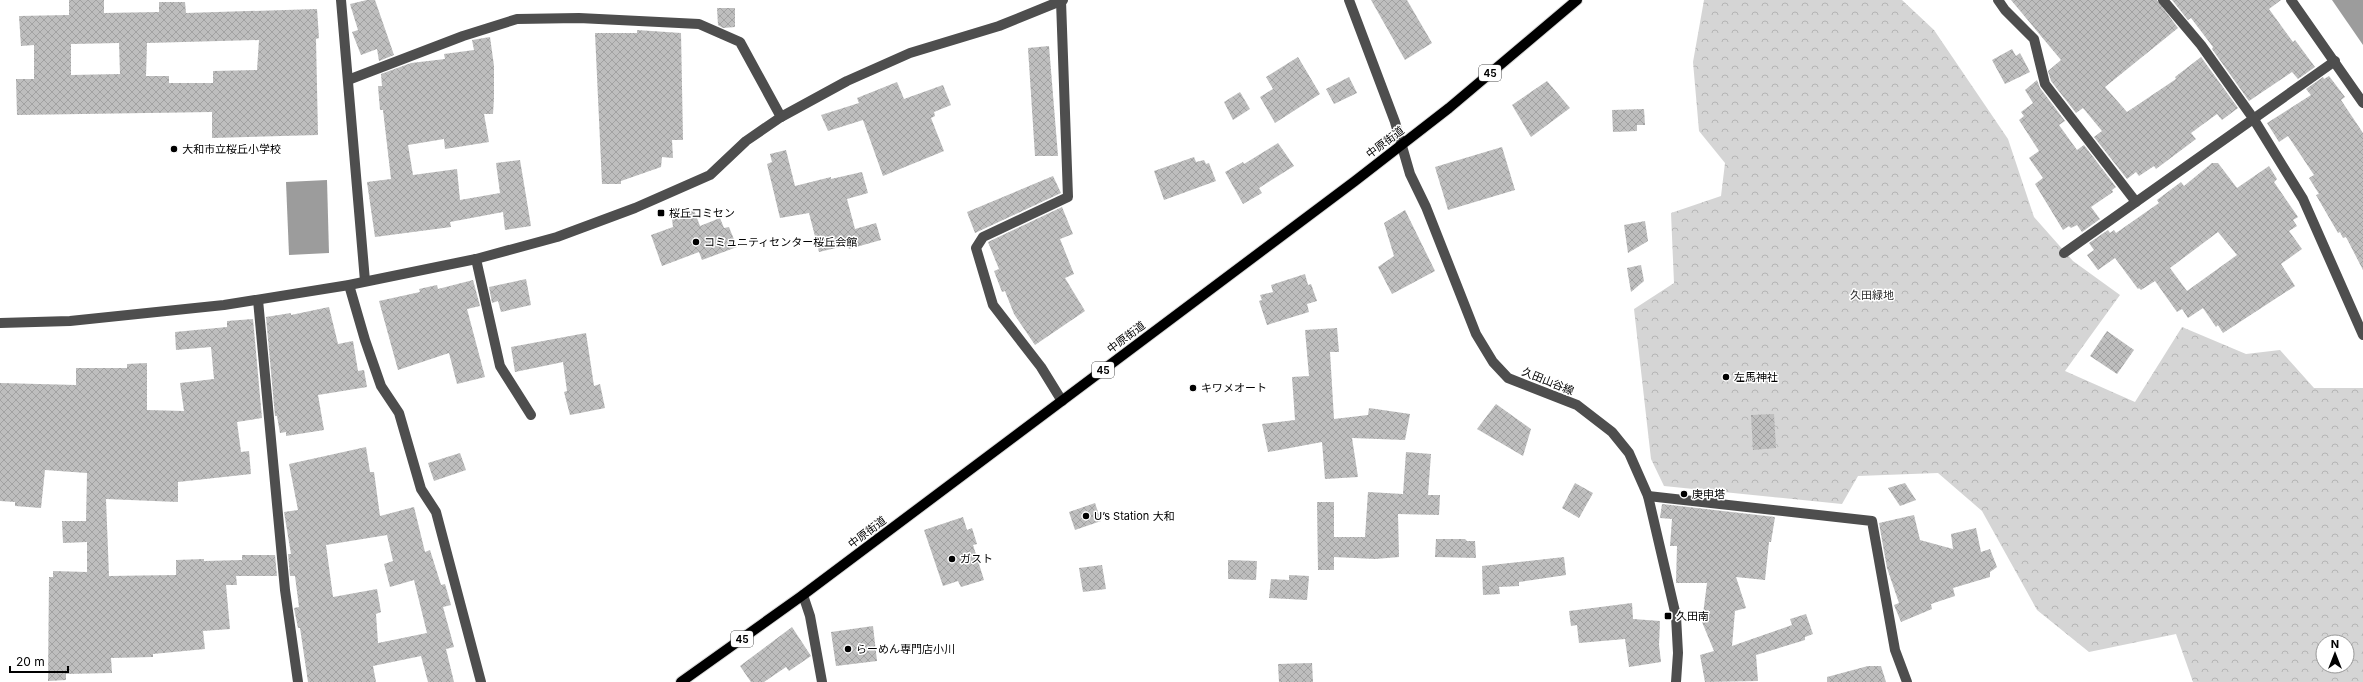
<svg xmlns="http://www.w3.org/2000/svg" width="2363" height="682" font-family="Inter,'Noto Sans JP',sans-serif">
	<defs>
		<pattern id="forest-crowns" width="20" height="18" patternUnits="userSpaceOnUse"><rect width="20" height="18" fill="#d5d5d5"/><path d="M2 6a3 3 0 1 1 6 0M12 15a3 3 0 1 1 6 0" fill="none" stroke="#b5b5b5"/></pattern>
		<pattern id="building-cross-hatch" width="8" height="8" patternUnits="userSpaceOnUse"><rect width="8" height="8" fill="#bebebe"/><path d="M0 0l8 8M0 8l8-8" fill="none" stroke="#a2a2a2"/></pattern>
	</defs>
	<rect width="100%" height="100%" fill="#fff"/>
	<path fill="url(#forest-crowns)" fill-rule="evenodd" d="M1704,0h198l32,30 74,109 26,78 39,44 47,34 -55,76 70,31 47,-75 64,27 34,-4 34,38h49v294h-170l-17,-48 -87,18 -52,-42 -55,-99 -44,-38 -80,3 -16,28 -178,-18 -13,-27 -17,-150 40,-26 -3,-70 50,-17 4,-33 -26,-32 -6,-69zM2323,642h24v24h-24z"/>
	<g fill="#9c9c9c">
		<path d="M2332,0h31v45z"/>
		<path d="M327,180l2,73 -40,2 -3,-73z"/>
	</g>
	<g fill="url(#building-cross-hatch)" fill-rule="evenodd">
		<path d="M69,0h35v13l55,-1v-10h26l1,11 131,-4 2,29 -3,1 2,96 -106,3v-26l-195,3 -1,-36h18v-34l-13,1 -2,-30 50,-1zM259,40l-2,30 -44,1v12h-44v-7h-23l1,-33zM119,43l1,31 -49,1v-31z"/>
		<path d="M367,0h8l19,55 -15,6 -2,-12 -16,6 -9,-23 6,-2 -8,-26z"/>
		<path d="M1371,0h36l25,43 -27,17z"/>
		<path d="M2011,0h146l21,28 -73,59 22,25 49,-33 -1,-2 26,-20 37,51 -16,12 -5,-6 -26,19 5,6 -40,30 -2,-3 -15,10 -3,-4 -9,7 -33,-42 8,-6 -19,-23 -7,5 -25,-32 -3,-10 13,-11z"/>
		<path d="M2172,0h109l-12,9 24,33 2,-2 20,27 -17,12 -6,-7 -43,29 -37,-52 1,-2 -22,-29 -3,2z"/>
		<path d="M717,8h18v19l-12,1 -5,-3z"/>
		<path d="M637,30l44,3 2,107h-11l1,18 -11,-1 -1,10 -40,14v3h-19l-7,-151h42z"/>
		<path d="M490,37l4,29v32l-1,16h-9l5,28 -44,7 -1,-10 -36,6 5,30 44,-6 3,31 40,-7 -4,-30 24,-3 11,66 -26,4 -2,-18 -53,10 1,5 -76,10 -8,-55 24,-3 -8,-69h-3l-2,-24h4l-1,-12 30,-11 34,-4 -1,-5 30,-4 -2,-10z"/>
		<path d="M1049,46l9,110h-23l-7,-108z"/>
		<path d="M2012,49l4,7 4,-3 10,19 -25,12 -13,-24z"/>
		<path d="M1298,57l22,37 -45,29 -15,-26 13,-8 -7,-12z"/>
		<path d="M2329,76l16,21 -4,3 22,33v137l-17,-33 -3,1 -3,-6 -2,1 -22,-38 3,-1 -10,-16 5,-3 -26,-39 -9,6 -12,-19 44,-28 -5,-6 17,-12 1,2z"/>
		<path d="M1349,77l8,16 -23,11 -8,-15z"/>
		<path d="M2037,80l3,8 25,33 -6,4 18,25 7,-5 32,42 -4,3 1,2 -22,15 9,12 -18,13 -5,-7 -6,3 -2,-2 -6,4 -28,-46 8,-6 -14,-20 10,-7 -20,-31 5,-4 -3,-4 12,-9 -8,-13z"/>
		<path d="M1547,81l23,27 -39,29 -19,-32z"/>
		<path d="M897,82l7,17 39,-14 8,20 -17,7 1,4 -4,2 13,33 -61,25 -20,-56 -35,11 -7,-16 38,-12 -2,-5z"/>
		<path d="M1240,92l10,17 -17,11 -9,-18z"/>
		<path d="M1644,109l1,16h-8v6l-24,1 -1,-22z"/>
		<path d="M1278,143l16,23 -35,22 3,5 -19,11 -18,-32 18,-10 1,2z"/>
		<path d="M1502,147l13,43 -67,20 -13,-43z"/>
		<path d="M786,150l9,36 36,-9v2l31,-7 6,21 -21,6 8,30 21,-6 5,17 -32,9 -1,-4 -29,7 -10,-39 -29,5 -13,-54 5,-2 -2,-8z"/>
		<path d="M1194,157l2,5 8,-2 2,4 3,-1 7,18 -52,19 -10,-29z"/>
		<path d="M2212,163h6l19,25 32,-22 8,13 -3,3 24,35 -5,3 4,6 -8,5 13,18 -21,15 14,22 -72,47 -5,-8 -2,2 -13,-19 -15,10 -6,-9 -5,3 -22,-31 -14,9 -2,-2 -1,1 -23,-31 -17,12 -11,-15 7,-5 -5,-7 19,-13 2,3 4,-3 2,3 43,-30 -2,-3 24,-18 3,4zM2218,232l19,23 -50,36 -17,-23z"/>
		<path d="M1053,176l8,17 -86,40 -8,-21z"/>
		<path d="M1062,207l11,27 -13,5 14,35 -9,4 20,33 -50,34 -21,-31 -9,-23 -3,1 -8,-21 5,-2 -11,-27z"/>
		<path d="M694,210l6,16 20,-8 4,10 5,-1 8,20 -35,13 -3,-8 -37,14 -11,-31 22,-8 -1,-8z"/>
		<path d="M1405,210l30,61 -43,23 -14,-27 16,-11 -10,-33z"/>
		<path d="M1645,221l3,20 -20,12 -4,-28z"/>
		<path d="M1641,265l3,16 -13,11 -4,-24z"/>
		<path d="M1305,274l3,11 3,-1 6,17 -10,3 2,8 -42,13 -8,-24 3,-1 -2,-5 13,-3 -2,-7z"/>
		<path d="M526,279l5,26 -30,7 -3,-11 -6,2 -3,-16z"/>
		<path d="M473,280l7,26 -13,3 18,68 -28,7 -8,-31 -51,17 -19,-69 41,-9 -1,-3 18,-4 1,4z"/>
		<path d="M329,307l9,37 15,-3 5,30 6,-1 3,17 -49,8 6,35 -38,6v-4l-6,1 -3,-17h-2l-9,-99 25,-4v2z"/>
		<path d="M253,319l9,99 -25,4 4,30 8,-1 2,23 -73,8v20l-72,-3 3,77 67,-1v-15l28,-1v2l38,-1v-5h33l2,21h-41l1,9h-11l4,44 -27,2 2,18 -52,5v3l-42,1 1,15 -46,1v6l-18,1 1,-104h4v-6l34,1v-30l-24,1 -1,-22h24l1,-48 -42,-3 -4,38 -26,-2v-4l-15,-1v-118l76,2v-17h51v-4l20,-1v47l37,1 -4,-28 34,-4 -3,-32 -35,3 -1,-18 52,-5v-6z"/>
		<path d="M1337,328l2,24h-9l4,67 34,-4 1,-7 41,6 -5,26 -53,-2 6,39 -33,2 -3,-37 -54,10 -6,-28 33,-4 -3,-43 17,-1 -4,-46z"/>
		<path d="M2107,331l27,19 -17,24 -27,-18z"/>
		<path d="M586,333l8,53 6,-2 5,24 -35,7 -6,-23 3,-1 -4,-29 -48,10 -4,-25z"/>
		<path d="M1496,404l35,25 -8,27 -46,-27z"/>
		<path d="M1774,414l2,34 -23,2 -2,-35z"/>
		<path d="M366,447l4,25h4l6,44 34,-9 11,45 5,-2 11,35 4,-1 6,21 -8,2 11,40 -8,2 8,33h-26l-7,-26 -48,10 3,16h-68l-8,-54h-2l-4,-20 5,-1 -4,-31h-5l-2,-22h3l-7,-42 14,-2 -9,-46zM387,535l6,26 -9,3 6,23 24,-7 13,53 -49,10 -2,-29 5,-2 -4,-23 -44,8 -7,-52z"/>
		<path d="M1406,452l25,2 -3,41h12l-1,20 -41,-1 1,43 -24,2 -41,-2v13h-16l-1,-68h17v35h31l3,-45 35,2z"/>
		<path d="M460,453l6,17 -32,11 -6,-18z"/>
		<path d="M1575,483l18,10 -14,25 -17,-10z"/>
		<path d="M1905,483l11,17 -16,6 -12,-18z"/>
		<path d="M1095,503l6,18 -26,9 -6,-18z"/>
		<path d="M1662,504l113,13 -4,25h-2l-4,38 -29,-3 10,31 -11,3 -3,35 60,-21 -2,-6 16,-5 7,20 -8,3v3l-49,15 2,26 -53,1 -5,-27 14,-4 -12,-29 5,-39h-31l1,-37h-7l2,-27 -12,-1z"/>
		<path d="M1914,515l6,25 33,9 -2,-15 25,-6 5,24 9,-3 7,18 -7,5v5l-37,11 2,8 -24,8 1,5 -31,13 -7,-17 5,-2 -12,-35 -8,-45z"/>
		<path d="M963,517l4,13 5,-2 5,16 -4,1 11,35 -23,7 -3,-6 -15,5 -19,-56z"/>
		<path d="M1436,539h29l2,2h8l1,17 -41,-1z"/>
		<path d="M1564,557l2,18 -47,7v4l-20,1 1,7 -17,1 -1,-29z"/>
		<path d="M1228,560l29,1 -1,19 -28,-1z"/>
		<path d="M1102,565l4,24 -23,3 -4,-24z"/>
		<path d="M1289,575l20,1 -2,24 -38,-2 2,-19 18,1z"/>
		<path d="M1632,603l1,16 27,2 -1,24 2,17 -32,5 -4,-28 -46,4 -2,-18 -6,1 -2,-15z"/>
		<path d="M873,626l4,35 -41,5 -5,-34z"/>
		<path d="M792,627l19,29 -22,15 -3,-4 -22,15h-13l-11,-16z"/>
		<path d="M1312,663l1,19h-34l-1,-18z"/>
		<path d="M1868,666h13l5,16h-59v-5z"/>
	</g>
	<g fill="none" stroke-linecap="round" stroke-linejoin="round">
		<defs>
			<path id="major" d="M681,682l122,-87 552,-414 94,-73 128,-108"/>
		</defs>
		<use href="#major" stroke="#dbdbdb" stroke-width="12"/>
		<g stroke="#4e4e4e" stroke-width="10">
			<path d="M341,0l24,281"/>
			<path d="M1349,0l46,122 15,52 16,33 50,127 17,28 15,16 69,27 35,27 17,21 19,43 28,120 2,37 -2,29"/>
			<path d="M1998,0l7,10 29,29 11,45 91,118 199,-141"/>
			<path d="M2163,0l38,45 52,73 50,81 60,136"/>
			<path d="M2291,0l72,103"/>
			<path d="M1061,1l7,196 -85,40 -7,11 17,57 48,62 21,34"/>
			<path d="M348,80l115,-44 54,-17 62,-1 120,6 41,18 41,75"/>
			<path d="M2064,253l72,-51"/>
			<path d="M476,259l24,107 31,49"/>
			<path d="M349,285l16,55 16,46 18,27 22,76 15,23 45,170"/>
			<path d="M258,300l27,290 13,92"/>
			<path d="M0,323l70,-2 154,-16 125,-20 127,-26 81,-22 78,-29 75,-33 36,-34 35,-24 66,-36 63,-28 89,-27 64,-26"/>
			<path d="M1648,496l224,25 23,129 12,32"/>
			<path d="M803,595l7,21 12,66"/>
		</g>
		<use href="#major" stroke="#000" stroke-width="10"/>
	</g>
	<g fill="#000" stroke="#fff" stroke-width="1.5">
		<circle cx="174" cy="149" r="4"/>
		<rect x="657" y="209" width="8" height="8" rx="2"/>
		<circle cx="696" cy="242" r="4"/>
		<circle cx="1726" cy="377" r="4"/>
		<circle cx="1193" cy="388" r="4"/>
		<circle cx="1684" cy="494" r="4"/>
		<circle cx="1086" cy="516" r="4"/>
		<circle cx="952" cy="559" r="4"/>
		<rect x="1664" y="612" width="8" height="8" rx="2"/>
		<circle cx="848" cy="649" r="4"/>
	</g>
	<g text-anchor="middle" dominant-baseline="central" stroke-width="3" stroke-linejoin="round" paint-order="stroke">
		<g fill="#fff" stroke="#4c4c4c" stroke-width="1">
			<rect x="1479" y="65" width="22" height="16" rx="3"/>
			<rect x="1092" y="362" width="22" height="16" rx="3"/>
			<rect x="731" y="631" width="22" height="16" rx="3"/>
		</g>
		<g font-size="10" font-weight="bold" fill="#000">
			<text x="1490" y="73">45</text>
			<text x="1103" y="370">45</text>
			<text x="742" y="639">45</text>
		</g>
		<g font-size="11" fill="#000" stroke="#fff">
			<text transform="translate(1385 142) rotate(-37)">中原街道</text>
			<text transform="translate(1126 337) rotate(-37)">中原街道</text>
			<text transform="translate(1548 381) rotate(22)">久田山谷線</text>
			<text transform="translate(867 532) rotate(-37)">中原街道</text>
		</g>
		<g font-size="11" fill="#000" stroke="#fff" text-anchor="start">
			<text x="182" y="149">大和市立桜丘小学校</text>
			<text x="669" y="213">桜丘コミセン</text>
			<text x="704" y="242">コミュニティセンター桜丘会館</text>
			<text x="1734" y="377">左馬神社</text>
			<text x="1201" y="388">キワメオート</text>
			<text x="1692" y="494">庚申塔</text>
			<text x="1094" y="516">U’s Station 大和</text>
			<text x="960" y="559">ガスト</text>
			<text x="1676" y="616">久田南</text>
			<text x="856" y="649">らーめん専門店小川</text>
		</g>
		<g font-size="11" fill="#2c2c2c" stroke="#fff">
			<text x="1872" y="295">久田緑地</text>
		</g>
	</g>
	<g transform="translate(2335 654)"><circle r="19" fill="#ffffff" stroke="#999999"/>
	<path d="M0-3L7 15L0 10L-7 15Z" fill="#000000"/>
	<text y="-6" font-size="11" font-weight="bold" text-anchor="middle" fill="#000000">N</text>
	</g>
	<path d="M10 666v6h58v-6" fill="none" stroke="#000000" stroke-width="2"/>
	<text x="16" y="666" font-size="12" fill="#000000" stroke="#ffffff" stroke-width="3" paint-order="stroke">20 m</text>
</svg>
